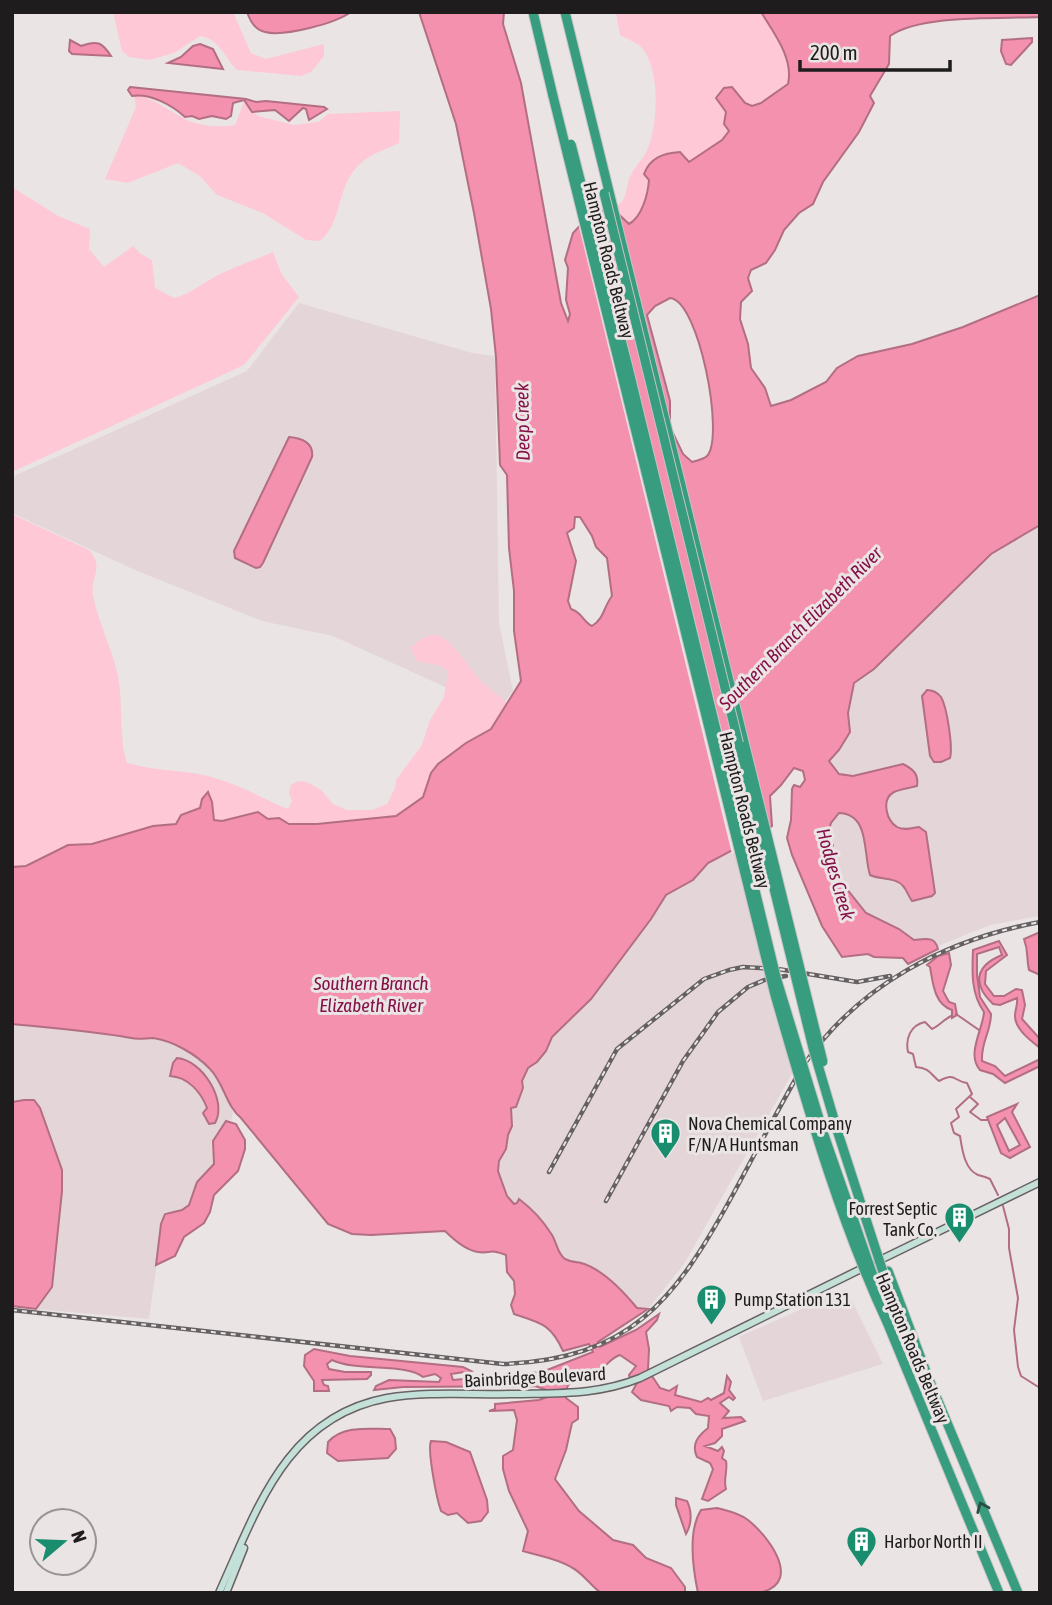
<svg xmlns="http://www.w3.org/2000/svg" width="1052" height="1605" font-family="'Asap Condensed',sans-serif">
	<rect width="100%" height="100%" fill="#eae4e5"/>
	<g fill="#e4d5d9">
		<path d="M299,303l173,50 23,3 4,267 14,68 -15,20 -165,-75 -71,-15 -127,-51 -123,-57v-36l235,-106z"/>
		<path d="M1040,525v391l-50,9 -52,21 -2,-4 -22,-2 -48,-27 -27,-34 -5,-12 -8,-31 5,-14 8,-9h9l8,6 7,12 4,34 11,14 21,3 7,6 2,10 27,-5 -9,-61 -7,-5 -15,3 -9,-4 -7,-8 -2,-10 2,-10 6,-6 23,-6 -1,-11 -2,-4 -11,-7 -50,12 -14,-2 -10,-13 10,-11 11,-18 -2,-19 6,-30 20,-14 118,-115z"/>
		<path d="M743,845l54,220 -113,199 -36,45 -11,-1 -12,-14 -59,-35 -8,-7 -4,-14 -9,-13 -11,-10 -4,-8 -13,-4 -3,1 -7,-8 -9,-25 1,-10 7,-12 2,-14 4,-9 -2,-13 1,-5 5,-1 3,-6 4,-13 -1,-7 6,-13 9,-6 9,-11 6,-14 39,-38 60,-80 15,-24 27,-15 15,-17z"/>
		<path d="M12,1024l96,9 27,6 19,-1 34,13 23,18 14,22 8,21 -1,6 -16,22 1,26 -29,45 -24,1 -15,107 -113,-10 16,-22 10,-95v-22l-22,-62 -16,-8 -12,2z"/>
		<path d="M846,1289l37,75 -120,37 -24,-64z"/>
	</g>
	<g fill="#fec8d6">
		<path d="M113,12h120l18,41 15,6 58,-15v12l-13,16 -10,4 -64,-6c-13,-13 -17,-31 -37,-34l-26,17 -24,7 -21,-3 -7,-6z"/>
		<path d="M616,12h162c4,24 5,48 20,68l-169,184 -21,302c-1,-10 -6,-11 -12,-19 -6,-10 -8,-21 -16,-30h-5l-5,-203c-4,-13 -2,-23 -2,-37 0,-16 -4,-25 4,-42 11,-24 44,-23 51,-35 4,-7 4,-18 8,-25 5,-10 13,-17 17,-27 10,-25 12,-77 -5,-99 -5,-6 -16,-10 -23,-14z"/>
		<path d="M134,94c20,4 33,16 51,25 13,7 35,9 50,6l9,-23 14,14 36,9 24,-3 10,-8 72,-3 -1,32c-15,7 -32,12 -43,25 -20,22 -13,53 -36,73l-14,-1 -43,-27 -46,-18 -17,-19 -22,-13 -50,20 -23,-4 31,-72z"/>
		<path d="M12,187l46,29 32,13 -1,20 15,18 29,-21 8,8 11,6 3,28 19,10c17,-4 30,-16 46,-24 17,-8 35,-14 53,-22l9,23 17,22 -55,68 -232,107z"/>
		<path d="M12,514l77,36c16,19 1,26 4,45 5,27 18,51 24,77 7,30 1,62 10,91 30,9 62,6 91,16 25,7 46,21 70,30l4,-8 -3,-8 2,-8 7,-4 9,1 14,8 12,14 14,6h25l15,-6 8,-16 1,-8 26,-35 8,-25 14,-23 4,-26 -7,-5 -24,-5 -7,-14c8,-5 16,-13 25,-12 16,1 36,36 47,47 8,7 17,14 26,22l-17,25 -25,14 -28,21 -7,9 -8,25 -27,18 -79,8h-28l-10,-6 -65,2 -2,-18 -4,-10 -8,16 -19,7 -4,9 -24,2 -61,18 -24,1 -42,21 -14,1z"/>
	</g>
	<g fill="#f391af" stroke="#b36e83" stroke-width="2" fill-rule="evenodd">
		<path d="M247,12h104c-15,11 -67,25 -86,20 -10,-2 -15,-11 -18,-20z"/>
		<path d="M419,12h85l-1,12 18,59 40,220 7,18 2,-7 -4,-14 2,-32 -3,-8 8,-27 17,-18 22,-7 17,16c13,-7 19,-30 20,-44l-5,-6c6,-16 19,-21 36,-22l9,10 33,-22 7,-9 -5,-7 2,-12 -10,-14 8,-10 8,-1 13,16 7,3 9,-3 27,-19c6,-25 -14,-51 -27,-72h279v5c-40,2 -119,-3 -150,19l-1,28 -19,32 4,7 -15,29 -36,50 -10,22 -14,9 -15,17 -9,20 -9,13 -15,7 -3,8 4,13 -11,11 -1,17 8,25 3,24 14,20 6,18 20,-6 35,-18 11,-14 21,-12 54,-12 51,-17 77,-32v230l-49,29 -117,115 -20,14 -6,30 2,19 -11,18 -10,11 10,13 14,2 50,-12c10,5 16,10 14,22 -7,2 -17,3 -23,6 -13,7 -8,28 3,35 7,4 15,1 22,0l7,5 9,61 -3,3 -20,5c-4,-5 -5,-11 -9,-15 -7,-9 -23,-6 -33,-11 -7,-22 0,-61 -31,-62l-8,10 -4,13 6,9 -3,8 9,26 27,34 33,16 15,11c12,-1 21,-4 24,9l-30,15 -5,-6 -29,-1 -6,-3 -26,3 -20,-31 -30,-71 -5,-17 4,-18 1,-31 2,-4 6,2 5,-7 -2,-9 -9,-3 -13,17 -11,11 2,30 -24,16 -40,21 -15,17 -27,15 -15,24 -60,80 -39,38 -6,14 -9,11 -9,6 -6,13 1,7 -7,19 -5,1 1,18 -4,9 -2,14 -7,12 -1,10 9,25 7,8 3,-1 2,-4c12,9 25,23 33,36 5,8 5,18 13,24 6,3 11,3 16,4 22,6 42,28 56,45l11,1 -50,33 2,5 36,-17 23,-16 -2,6 -11,12 3,17 -1,21 12,18 9,3 8,-5 -2,9 26,7 7,-4 3,2 13,-7 3,-17 4,6 -2,8 6,8 -2,2 -4,-3 -9,6 9,8 -6,7 18,-1 4,4 -23,8v7l-7,7 -10,3 13,5 4,-4 2,4 -2,7 4,3c2,9 -3,19 0,28l-18,12 -6,-2 11,-30 -3,-6 -13,-6c-6,-13 1,-21 11,-29l1,-12 -13,-2 -6,-6 -13,-1 -6,4 -2,-5 -28,-6 -9,-8 5,-9h-6l-2,-8 7,-9 -16,-11c-9,3 -10,7 -17,13 -10,9 -22,8 -32,14 -5,4 -5,10 -5,16l12,9v12l-6,4 -6,27 -11,29 24,32 34,29 20,5 13,13 25,10 14,19v6h-84c-11,-8 -18,-20 -30,-26 -15,-9 -32,-11 -48,-16l5,-20 -19,-40 -6,-22v-13l10,-6 4,-30 -3,-10 -25,1 6,-2v-5l44,-4 8,-3v-7l-12,-4 -132,1 -29,3 2,-4 13,-6 50,2 2,-4 -6,-4 -12,3c-16,-14 -66,-5 -91,-17l-5,4 2,5 16,3h26v3l-4,4 -45,1 2,5 4,1 1,5h-15v-10l-10,-15 1,-11 9,-6 36,7 113,11 8,4 -20,3 2,6 89,-8 51,-20 -4,-8 -26,7c-12,-27 -22,-28 -49,-37l-3,-9 4,-11 -1,-13 -7,-9 -1,-17c-17,-7 -15,-1 -28,-3 -13,-2 -24,-12 -33,-21l-74,4 -19,-1 -24,-10 -87,-106c-15,-12 -17,-35 -31,-49 -14,-15 -37,-28 -57,-31 -7,0 -14,2 -22,0 -39,-7 -79,-10 -119,-14v-157l14,-1 42,-21 24,-1 61,-18 23,-2 5,-9 19,-7 2,-9 6,-7 4,10 2,18 8,1 36,-9 10,7 11,-1 10,6h28l79,-8 27,-19 8,-24 7,-9 28,-21 25,-14 30,-48 -7,-50v-40l-5,-43 -2,-73 -7,-10 -4,-108 -5,-48 -17,-96 -18,-89zM670,298c29,2 55,139 37,158 -3,3 -11,5 -15,6l-9,-8 -13,-27v-26l-23,-86 8,-9zM575,517h5l12,19 4,11 11,11 5,38c-8,10 -8,23 -20,30 -9,-4 -10,-14 -21,-17l-3,-8 8,-40 -9,-28 7,-5z"/>
		<path d="M1032,38v4l-21,23 -5,-1 -5,-13 1,-11z"/>
		<path d="M70,40l11,6c16,-6 21,-4 30,10l-39,-2 -3,-3z"/>
		<path d="M200,44l13,5 10,20 -55,-6 13,-6 12,-11z"/>
		<path d="M130,87l116,12 10,3 10,-1 58,6 3,2 -18,11 -3,-11 -3,-1 -14,13 -14,-11 -23,2 -8,-12 -11,3 -2,13 -5,3 -14,-3 -13,3 -7,-3 -7,1c-13,-12 -35,-24 -53,-21l-4,-6z"/>
		<path d="M289,437c13,1 25,6 23,20l-49,106 -3,4 -4,1 -21,-10 -1,-7z"/>
		<path d="M927,690c6,0 10,2 14,7 6,10 12,50 9,61l-9,4h-7l-4,-6 -8,-60z"/>
		<path d="M1040,932v43l-11,-5c-3,-13 0,-17 -5,-31z"/>
		<path d="M999,941l8,14 -21,16 -1,13 9,12h10l12,-7 6,1 3,15 -3,14 18,20v9c-10,-8 -25,-19 -25,-32 0,-8 3,-10 2,-18l-17,7 -7,-1c-21,-20 -18,-38 9,-49l-3,-8 -22,7v21l3,22 11,17c0,18 -10,27 -9,47l13,5 10,10 35,-17v7l-35,17 -12,-9 -13,-4c-14,-15 3,-41 4,-58 -13,-18 -12,-40 -11,-62z"/>
		<path d="M949,953l2,12 -8,26 6,11 6,2 2,11 -5,3v-8c-18,-6 -19,-27 -22,-43l-3,-2 11,-9z"/>
		<path d="M177,1058c25,2 51,43 38,65l-6,1 -6,-11 4,-5c-6,-16 -19,-31 -37,-32l3,-13z"/>
		<path d="M24,1100h10l6,8 22,62v21l-10,96 -16,22 -24,-3v-204z"/>
		<path d="M1017,1104l-5,8 18,35 -20,11 -9,-5 -14,-36zM1005,1118l15,27 -11,6 -12,-26z"/>
		<path d="M226,1121l10,3 9,16v9l-7,22 -24,24 -4,17 -6,11 -20,14 -9,19 -19,9 5,-41 4,-10 17,-4 7,-5 8,-23 17,-18 -1,-23z"/>
		<path d="M390,1429l5,9 1,11 -8,9 -50,3 -11,-8 1,-11c15,-17 42,-13 62,-13z"/>
		<path d="M431,1441l15,1 24,10 17,48 1,12 -7,9 -13,2 -11,-10 -9,2 -7,-4c-4,-11 -14,-61 -10,-70z"/>
		<path d="M676,1498l11,3c5,10 5,23 -1,33l-10,-29z"/>
		<path d="M717,1508c11,3 22,5 31,12 18,14 55,60 15,72 -12,4 -50,1 -65,1 -5,-24 -11,-61 3,-83z"/>
	</g>
	<path fill="#eae4e5" d="M594,210l156,635 -18,9 -154,-631 10,-11z"/>
	<g fill="none" stroke-linecap="round" stroke-linejoin="round">
		<g stroke="#b36e83" stroke-width="2">
			<path d="M956,1014l23,16"/>
			<path d="M951,1016c-8,4 -13,11 -19,13l-7,-7c-14,3 -20,16 -17,30l5,2 3,13c14,1 15,8 23,14 17,-9 14,0 28,2l5,11 -16,15 3,8 -8,6 3,10 6,3c2,12 4,33 18,39 4,1 8,2 12,4l8,16"/>
			<path d="M970,1097l8,7 -8,8 11,8h6"/>
			<path d="M1003,1206l6,23v19l9,50 -4,32 4,37 3,9 19,12"/>
		</g>
		<defs>
			<g id="secondary">
				<path d="M878,1261l162,-79"/>
				<path d="M219,1593c38,-83 66,-176 168,-195 41,-7 86,-3 128,-4 44,-1 83,1 125,-16l225,-111"/>
				<path d="M226,1593l18,-45"/>
			</g>
			<g id="highway">
				<path d="M533,12l20,84"/>
				<path d="M565,12l180,734"/>
				<path d="M888,1271l40,106 90,216"/>
				<path d="M887,1322l112,271"/>
			</g>
		</defs>
		<use href="#secondary" stroke="#686264" stroke-width="9"/>
		<use href="#highway" stroke="#c4c4c4" stroke-width="11"/>
		<use href="#secondary" stroke="#c3e1d8" stroke-width="6"/>
		<use href="#highway" stroke="#389c7e" stroke-width="9"/>
		<defs>
			<g id="rail">
				<path d="M549,1172l68,-123 87,-70 25,-9 14,-3 35,2 79,13 33,-6"/>
				<path d="M606,1201l77,-140 35,-49 30,-25 19,-8 19,-3"/>
				<path d="M12,1310l491,54c126,-5 171,-62 228,-166 24,-44 47,-89 72,-132 55,-81 142,-126 237,-144"/>
			</g>
		</defs>
		<use href="#rail" stroke="#656162" stroke-width="4.5"/>
		<use href="#rail" stroke="#eae4e5" stroke-width="2" stroke-dasharray="5" stroke-linecap="butt"/>
		<defs>
			<g id="highway-bridge">
				<path d="M553,96l222,899c32,110 63,222 112,327"/>
				<path d="M571,144l57,223 148,610 48,158 55,158"/>
				<path d="M604,193l209,855 25,85 45,139"/>
				<path d="M745,746l78,316"/>
			</g>
		</defs>
		<use href="#highway-bridge" stroke="#c4c4c4" stroke-width="11" stroke-linecap="butt"/>
		<use href="#highway-bridge" stroke="#389c7e" stroke-width="9"/>
	</g>
	<defs><path id="oneway-chevron" d="M-2-3.5L2.5 0L-2 3.5" fill="none" stroke-width="1.6" stroke-linecap="round" stroke-linejoin="round" transform="scale(1.75)"/></defs>
	<use stroke="#284f43" href="#oneway-chevron" transform="translate(982 1507) rotate(-113)"/>
	<defs>
		<symbol id="building-pin" viewBox="-11 -11 22 30"><path d="M0 17L-7.5 6A9.5 9.5 0 1 1 7.5 6Z" fill="#198d6e" stroke="#eae4e5"/><path d="M-4-6H4V6H1V3H-1V6H-4ZM-2.5-4.3h1.7v1.8h-1.7ZM.8-4.3h1.7v1.8H.8ZM-2.5-1h1.7V.8h-1.7ZM.8-1h1.7V.8H.8Z" fill="#fff"/></symbol>
	</defs>
	<g fill-rule="evenodd">
		<use href="#building-pin" x="648" y="1116" width="35" height="47"/>
		<use href="#building-pin" x="942" y="1200" width="35" height="47"/>
		<use href="#building-pin" x="694" y="1282" width="35" height="47"/>
		<use href="#building-pin" x="844" y="1524" width="35" height="47"/>
	</g>
	<g text-anchor="middle" dominant-baseline="central" stroke-width="6" stroke-linejoin="round" paint-order="stroke">
		<g font-size="18" fill="#1e1c1c" stroke="#eae4e5">
			<text transform="translate(609 260) rotate(76)">Hampton Roads Beltway</text>
			<text transform="translate(745 810) rotate(76)">Hampton Roads Beltway</text>
			<text transform="translate(913 1348) rotate(67)">Hampton Roads Beltway</text>
			<text transform="translate(535 1377) rotate(-3)">Bainbridge Boulevard</text>
		</g>
		<g font-size="18" fill="#1e1c1c" stroke="#eae4e5" text-anchor="start">
			<text x="688" y="1123">Nova Chemical Company<tspan x="688" dy="21">F/N/A Huntsman</tspan></text>
			<text x="937" y="1208" text-anchor="end">Forrest Septic<tspan x="937" dy="21">Tank Co.</tspan></text>
			<text x="734" y="1299">Pump Station 131</text>
			<text x="884" y="1541">Harbor North II</text>
		</g>
		<g font-size="19" font-style="italic" fill="#851146" stroke="#eae4e5">
			<text transform="translate(522 422) rotate(-91)">Deep Creek</text>
			<text transform="translate(800 628) rotate(-45)">Southern Branch Elizabeth River</text>
			<text transform="translate(836 874) rotate(74)">Hodges Creek</text>
			<text x="371" y="983">Southern Branch<tspan x="371" dy="22">Elizabeth River</tspan></text>
		</g>
	</g>
	<rect width="1052" height="1605" fill="none" stroke="#1e1c1c" stroke-width="28"/>
	<g transform="translate(63 1542) rotate(71)"><circle r="33" fill="#eae4e5" stroke="#989495" stroke-width="2"/>
	<path d="M0-5L12 26L0 18L-12 26Z" fill="#198d6e"/>
	<text y="-10" font-size="19" font-weight="bold" text-anchor="middle" fill="#1e1c1c">N</text>
	</g>
	<path d="M800 60v10h150v-10" fill="none" stroke="#1e1c1c" stroke-width="3.5"/>
	<text x="810" y="60" font-size="21" fill="#1e1c1c" stroke="#eae4e5" stroke-width="5" paint-order="stroke">200 m</text>
</svg>
